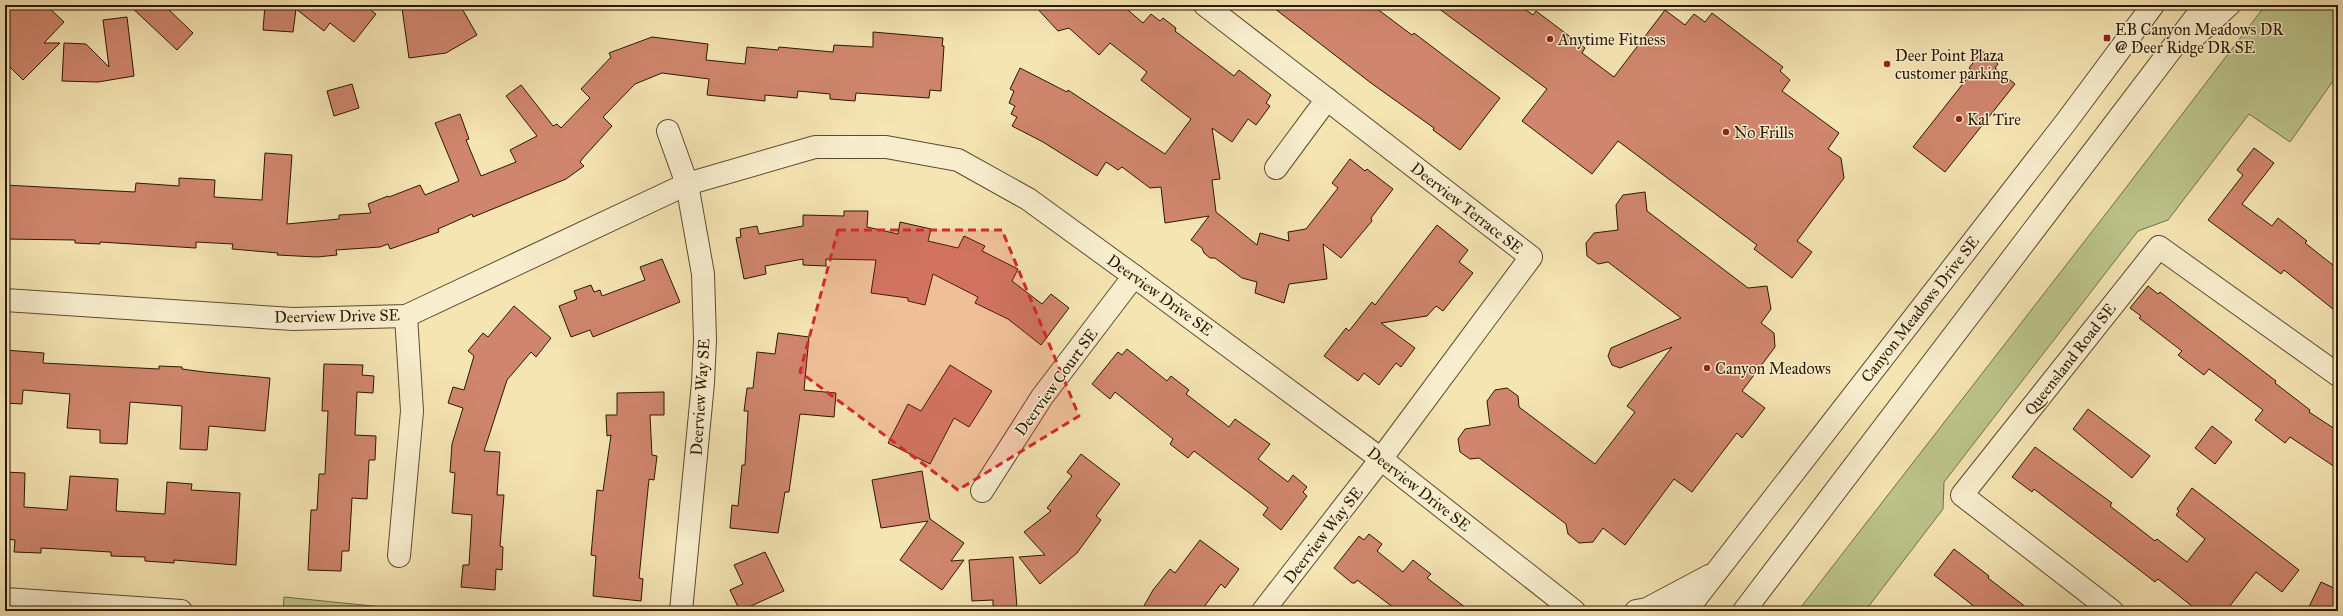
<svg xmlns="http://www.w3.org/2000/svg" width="2343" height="616" font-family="'IM FELL Great Primer',serif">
	<rect width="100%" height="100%" fill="#f5e5b3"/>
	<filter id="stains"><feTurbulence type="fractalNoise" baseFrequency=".005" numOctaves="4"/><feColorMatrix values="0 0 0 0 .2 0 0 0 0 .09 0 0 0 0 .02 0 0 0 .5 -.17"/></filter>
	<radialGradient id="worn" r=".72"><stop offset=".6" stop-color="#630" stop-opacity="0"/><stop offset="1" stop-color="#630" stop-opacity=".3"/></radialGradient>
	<g fill="#bcc58c" stroke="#746e46">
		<path d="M2271,5h67v69l-48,68 -41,-28 -81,106 -30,11 -194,251 -1,27 -78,102h-67l317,-409 146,-191z"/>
		<path d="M284,597l138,14h-139z"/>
	</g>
	<g fill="#d0866e" stroke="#2b1701">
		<path d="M5,5h41l18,17 -20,21h16l-37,37 -18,-18z"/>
		<path d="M129,5h35l29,28 -16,17z"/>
		<path d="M265,5h99l12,9 -22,28 -24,-19 -6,8 -28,-22 -3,23 -30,-2z"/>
		<path d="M447,5h13l17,30 -31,18 -37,5 -7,-50 19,-2 1,4z"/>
		<path d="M1034,5h88l21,18 8,-9 9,7 3,-3 13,10 -1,3 59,45 5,-6 32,25 -5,8 4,3 -14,19 -8,-6 -16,23 -20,-14 8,51 -8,1 4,32 41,33 3,-12 29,8 -1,-9 18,-3 32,-41 -6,-5 18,-24 15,12 2,-2 26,20 -22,29 1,3 -31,37 -18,-14 4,35 -38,5 -5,19 -29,-10 2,-11 -15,-4 -27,-20h-5l-6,-5 -2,-5 -11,-8 18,-24 -44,7 -4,-36 -11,1 -28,-21 -4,3 -12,-8 -9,14 -54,-34 -31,-16 5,-9 -6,-3 4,-8 -6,-3 5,-12 -4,-2 10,-21 47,24 1,-2 97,64 26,-35 -50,-39 6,-8 -37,-29 -11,12 -30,-27 -11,3z"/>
		<path d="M1270,5h102l40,30 2,-2 86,65 -40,52 -27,-20 1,-2 -63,-45z"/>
		<path d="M1434,5h85l14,10 3,-4 49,37 -3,5 32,24 51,-67 20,15 9,-11 11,8 7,-9 71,54 -3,4 10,9 -8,11 57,42 -11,16 13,9 3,20 -47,63 15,11 -20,26 -38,-29 3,-4 -139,-104 -26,33 -70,-53 25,-32z"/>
		<path d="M127,17l7,59 -36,6 -36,-1 2,-38 22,1 23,23 -6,-47z"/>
		<path d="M873,32l70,6 -1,8h2l-3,45 -11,-1 -1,8 -73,-5 -1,8 -25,-2v-5l-32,-3 -1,7 -32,-3v6l-58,-6 2,-16 -47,-6 -27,11 -32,33 9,9 -29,32 -3,4 4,4 -18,13 -93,38 -1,-3 -34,15 1,3 -49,17 -2,-5 -8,3 -44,3 1,5 -20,2 -40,-2 1,-2 -46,-4 1,-5 -37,-2v6l-96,-6v2l-25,-1v-3l-70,-1v-54l130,7 1,-9 43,3v-8l36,2 -1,17 48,3 3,-47 27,2 -5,69 52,-5v-4l32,-2 -3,-9 20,-8 1,1 31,-12 5,10 34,-14 -24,-58 25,-9 9,25 -3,1 15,36 35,-14 -6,-12 27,-14 -31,-40 15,-11 32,41 4,-2 4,4 29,-30 -9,-9 30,-32 -2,-4 43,-16 56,7 -2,16 39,4 2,-17 31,3 1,-3 54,5 1,-7 39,2z"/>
		<path d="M1982,51l16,13 -3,4 20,16 -70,88 -32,-25 60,-76 -4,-3z"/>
		<path d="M352,84l7,24 -25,8 -7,-25z"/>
		<path d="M2254,148l20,15 -32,41 30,22 6,-8 29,23 -2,2 33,26v44l-54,-43 -3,4 -73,-54 35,-45 -6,-5z"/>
		<path d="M1645,192l2,19 101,77 19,-2 4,23 -10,14 13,10 1,14 -33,44 23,17 -23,30 -5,-5 -45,59 -18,-13 -49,66 -22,-17 -10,14 -14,1 -11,-9 -2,-10 -87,-66 -9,1 -10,-7 -2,-13 7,-10 25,-4 -3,-24 8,-11 12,-2 11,8 1,11 76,57 40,-52 -8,-6 45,-59 -52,21 -8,-3 -4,-9 3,-8 70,-30 -73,-56 -10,2 -11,-8 -1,-13 8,-10 24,-3 -2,-25 7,-10z"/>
		<path d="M844,211h24l-1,16 31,7 2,-12 31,7 -3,12 30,7 6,-12 21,10 -3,5 36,18 -6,12 30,23 9,-10 18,14 -28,37 -33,-26 -33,-16 3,-6 -45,-23 -8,31 -17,-4v-3l-37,-5 5,-33 -50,-1v7l-23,-1v-6l-38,7 1,8 -22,5 -8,-41 5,-1 -1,-8 17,-3 2,8 44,-8v-11l41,1z"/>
		<path d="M1437,225l31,25 -9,12 14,11 -30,38 -7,-5 -9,10 -46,7 34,25 -14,19 -5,-4 -17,22 -15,-12 -6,8 -34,-25 22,-28 3,3 23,-29 3,3z"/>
		<path d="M662,259l18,43 -87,35 -3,-7 -19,7 -12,-31 18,-7 -3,-8 17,-6 3,7 6,-2 2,6 43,-16 -5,-13z"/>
		<path d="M2148,286l10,8 2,-2 116,89 -1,2 35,27 -1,2 29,19v38l-48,-32 -5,6 -30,-23 8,-10 -54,-41 -5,6 -26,-20 4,-4 -43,-33 2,-2 -11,-8z"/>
		<path d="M514,306l37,32 -15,19 -5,-5 -24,28 -23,71 16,1 -3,43h7l-4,51 3,1 -1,23 -6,-1 -1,21 -34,-3 2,-22h6l3,-50 -20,-2 3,-40 -5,-1 2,-28 11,-36 -15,-5 5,-16 11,3 10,-34 -6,-5 15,-18 5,4z"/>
		<path d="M778,333l31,4 -5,53 32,3 -2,24 -34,-3 -11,78h-4l-7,41 -48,-5 2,-23 6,1 4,-41h3l3,-54h-4l3,-23h6l4,-36 18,2z"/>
		<path d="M1127,349l40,32 4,-5 18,14 -3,4 43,33 6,-8 35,25 -12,15 30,23 5,-7 14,12 -4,5 4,4 -26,34 -18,-15 5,-7 -16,-13 -58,-44 -6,7 -18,-14 3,-5 -58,-47 -5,7 -18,-15 26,-32 4,3z"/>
		<path d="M5,350l39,3 -1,10 116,6v-3l23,1v2l22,3 66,6 -5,53 -56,-5 -2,24 -27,-1 2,-43 -52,-4 -3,42 -27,-1v-13l-33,-2 3,-34 -47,-4 -1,14 -17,-1z"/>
		<path d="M324,364l39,1 -1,10 12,1 -1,17 -16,-1 -2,43 21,1 -1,24h-6l-2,39 -15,-1 -3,53h-7l-1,20 -33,-1 3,-60h6l2,-36h6l3,-63h-6z"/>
		<path d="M950,365l42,26 -23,36 -15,-9 -24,46 -42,-21 20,-39 13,7z"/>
		<path d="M664,392v23h-14l2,40 5,1 -3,24 -5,-1 -10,99 4,1 -2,22 -48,-5 3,-40 -5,-1 6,-65 6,1 8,-56 -4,1 -1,-21h11v-22z"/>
		<path d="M2088,409l62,47 -18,22 -59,-49z"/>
		<path d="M2212,426l20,16 -17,22 -20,-16z"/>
		<path d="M2035,447l77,56 -2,3 45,35 2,-2 30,23 18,-23 -29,-24 3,-4 -2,-2 15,-21 107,82 -17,22 -26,-20 -30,39h-28l-40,-32 -3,3 -121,-93 -2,3 -20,-15z"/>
		<path d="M1081,454l39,30 -24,32 5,4 -24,33 -37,31 -21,-27 26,-2 -21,-23 27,-21 -4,-3 25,-32 -5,-4z"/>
		<path d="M922,471l8,48 34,24 -13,18 13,-1 -22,30 -42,-30 28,-39 -47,7 -9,-48z"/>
		<path d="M5,472l20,1 -1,34 43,3 3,-34 48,3 -2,32 49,3 2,-32 25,2 -1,6 49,3 -4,72 -62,-5v3l-29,-2v-4l-34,-1v-4l-70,-4v5l-27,-1 1,-12 -10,-1z"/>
		<path d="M1369,534l13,10 -5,7 26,21 10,-12 18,14 -4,4 43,33h-72l-41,-31 -2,3h-3l-18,-15 25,-32 5,4z"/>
		<path d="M1200,540l39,29 -14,19 -4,-4 -20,27h-60l12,-21 17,-21 5,4z"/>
		<path d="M1954,549l35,27 -1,2 43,33h-51l-46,-36z"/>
		<path d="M765,552l19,39 -44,20 -10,-21 13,-6 -9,-19z"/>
		<path d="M1013,557l4,50 -24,1v-8l-21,1 -3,-41z"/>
		<path d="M2321,582l17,8v21h-31z"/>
	</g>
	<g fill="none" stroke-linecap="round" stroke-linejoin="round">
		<defs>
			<g id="minor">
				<path d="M1205,5l326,252 -150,202 -118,152"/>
				<path d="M2193,38l36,-33"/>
				<path d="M668,131l19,53 16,90 2,65 -2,44 -22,228"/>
				<path d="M1276,168l51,-69"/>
				<path d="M5,300l288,19 113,-3 281,-132 128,-37h71l72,13 70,39 106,77 247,183 193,152"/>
				<path d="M982,491l60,-94 92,-121"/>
				<path d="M399,556l13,-145 -6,-95"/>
				<path d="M5,599l176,12"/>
				<path d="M1636,611l11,-2 62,-33"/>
				<path d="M1686,611l380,-489 87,-117"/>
				<path d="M1744,611l461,-606"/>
				<path d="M2112,611l-150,-116 197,-248 179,128"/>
			</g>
		</defs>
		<use href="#minor" stroke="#5e4a2e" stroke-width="24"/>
		<use href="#minor" stroke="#f8eece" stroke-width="22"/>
	</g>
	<path fill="#d62828" fill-opacity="0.2" stroke="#d62828" stroke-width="3" stroke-dasharray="8 5" stroke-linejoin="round" d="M838,230h164l77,186 -121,74 -158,-118z"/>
	<g fill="#8f2418" stroke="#f8eece" stroke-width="1.5">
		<rect x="2103" y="34" width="8" height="8" rx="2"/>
		<circle cx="1550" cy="39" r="4"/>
		<circle cx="1887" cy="64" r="4"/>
		<circle cx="1959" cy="119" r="4"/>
		<circle cx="1726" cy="132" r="4"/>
		<circle cx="1707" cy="368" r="4"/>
	</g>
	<g text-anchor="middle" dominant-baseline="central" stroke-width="3" stroke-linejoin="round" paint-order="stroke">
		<g font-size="16" fill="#2b1701" stroke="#f8eece" text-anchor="start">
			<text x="2115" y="29">EB Canyon Meadows DR<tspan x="2115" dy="18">@ Deer Ridge DR SE</tspan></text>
			<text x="1558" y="39">Anytime Fitness</text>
			<text x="1895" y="55">Deer Point Plaza<tspan x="1895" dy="18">customer parking</tspan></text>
			<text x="1967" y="119">Kal Tire</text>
			<text x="1734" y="132">No Frills</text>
			<text x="1715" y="368">Canyon Meadows</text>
		</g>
		<g font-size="16" fill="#2b1701" stroke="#f8eece">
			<text transform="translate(1467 208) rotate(38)">Deerview Terrace SE</text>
			<text transform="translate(1160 295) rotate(36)">Deerview Drive SE</text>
			<text transform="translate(1920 309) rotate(-52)">Canyon Meadows Drive SE</text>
			<text transform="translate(337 316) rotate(-1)">Deerview Drive SE</text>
			<text transform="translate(2070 359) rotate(-52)">Queensland Road SE</text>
			<text transform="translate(1056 382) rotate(-54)">Deerview Court SE</text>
			<text transform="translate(700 397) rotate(-86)">Deerview Way SE</text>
			<text transform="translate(1419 489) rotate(38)">Deerview Drive SE</text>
			<text transform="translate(1323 535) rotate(-52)">Deerview Way SE</text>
		</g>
	</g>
	<rect width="2343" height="616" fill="none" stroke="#f5e5b3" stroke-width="20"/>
	<rect x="6" y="6" width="2331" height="604" fill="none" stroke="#2b1701" stroke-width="2"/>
	<rect x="10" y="10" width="2323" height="596" fill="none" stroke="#2b1701"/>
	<rect width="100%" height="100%" filter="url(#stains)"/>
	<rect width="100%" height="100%" fill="url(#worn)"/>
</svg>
